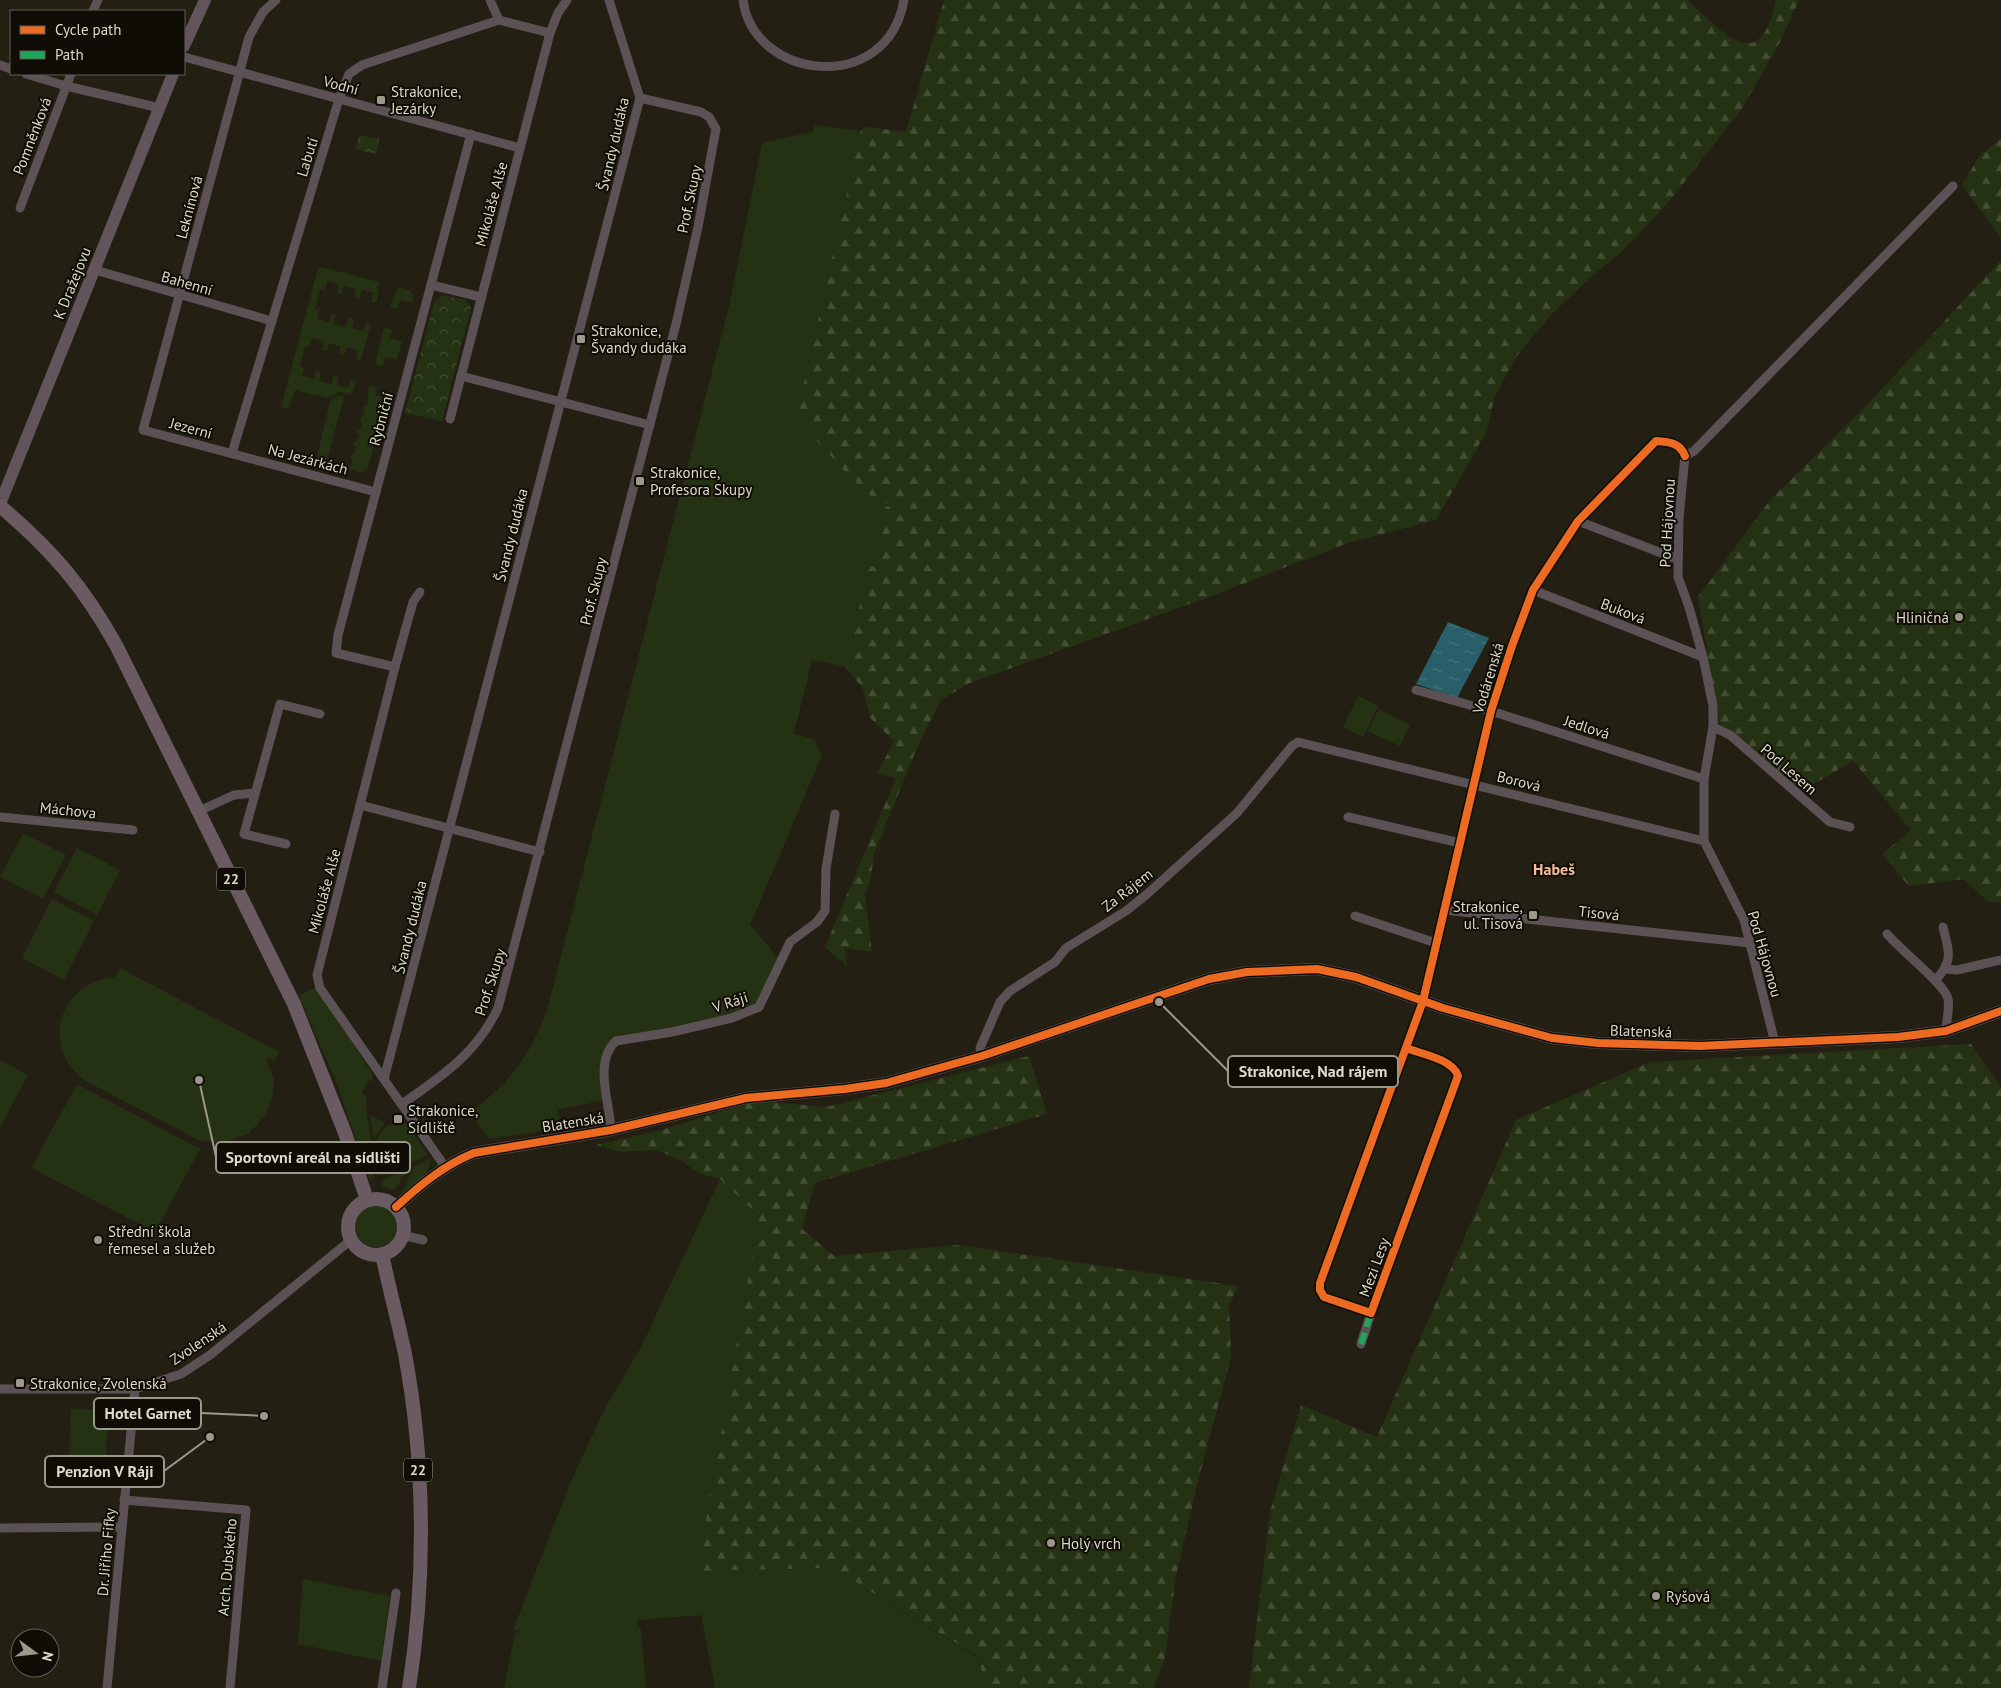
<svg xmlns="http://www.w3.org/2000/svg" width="2001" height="1688" font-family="'PT Sans',sans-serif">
	<defs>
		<pattern id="forest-firs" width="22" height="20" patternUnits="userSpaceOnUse" patternTransform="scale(1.25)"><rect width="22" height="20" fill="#253113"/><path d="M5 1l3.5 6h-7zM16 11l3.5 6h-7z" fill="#444e34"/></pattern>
		<pattern id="park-crowns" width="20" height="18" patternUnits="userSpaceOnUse" patternTransform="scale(1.25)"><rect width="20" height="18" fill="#253113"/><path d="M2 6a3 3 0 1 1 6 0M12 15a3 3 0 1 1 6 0" fill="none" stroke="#444e34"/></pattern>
		<pattern id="water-ripples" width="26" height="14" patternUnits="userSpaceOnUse" patternTransform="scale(1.25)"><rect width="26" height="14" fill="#285f69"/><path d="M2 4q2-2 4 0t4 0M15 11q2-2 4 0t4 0" fill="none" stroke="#47757d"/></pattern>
	</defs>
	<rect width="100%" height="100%" fill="#232013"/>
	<g fill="#253113">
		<path d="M815,125l46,6 -65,287 95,87 -6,2 -4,30 -8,30h-5l-22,100 -34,-7 -18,74 20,5 8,16 -72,170 28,32 -10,41 -18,15 -127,25 -19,16 -1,46 -45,10 2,12 -4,7 -67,10 -19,-26c41,-32 59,-55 77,-103l183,-708 32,-159 50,-11z"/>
		<path d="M322,267l57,15 -2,8 2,1 -3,12 -5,-1 2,-9 -11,-3 -3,9 -5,-2 2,-8 -12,-3 -2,8 -5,-1 2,-9 -12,-3 -2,9 -5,-1 -5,20 4,1 -2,9 12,3 2,-8 5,1 -2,9 12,3 2,-9 6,1 -2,9 11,3 3,-8 5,1 -10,36 -5,-1 2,-9 -11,-3 -3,9 -5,-2 2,-8 -12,-3 -2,8 -5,-1 2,-9 -12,-3 -2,9 -5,-1 -5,20 4,2 -2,8 12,3 2,-8 5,1 -2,9 12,3 3,-9 5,2 -2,8 11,3 3,-8 5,1 -4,14 -13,-3 -11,6 -33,-8 -6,19 -8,-2 37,-139z"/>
		<path d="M398,287l12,3 4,7 -2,6 -12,-3 -2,9 -8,-2z"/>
		<path d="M384,327l8,3 -2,8 12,3 -5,19 -12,-3 -2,9 -8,-2z"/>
		<path d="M369,385l8,2 -2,8 12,4 -20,72 -4,2 -47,-12 14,-60 7,-5h7l-17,65 24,6 2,-8 -3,-1 1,-4h3l2,-8 -3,-1 1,-3h3l2,-8 -3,-1 1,-4 3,1 2,-8 -2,-1 5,-11 -2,-1 1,-4h3z"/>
		<path d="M1358,696l20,10 -15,31 -20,-10z"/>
		<path d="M1379,709l31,16 -10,21 -32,-15z"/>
		<path d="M23,833l43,22 -23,44 -43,-22z"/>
		<path d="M77,848l43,22 -23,45 -43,-23z"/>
		<path d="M52,899l42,22 -30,59 -42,-22z"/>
		<path d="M120,968l159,84 -4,9 -9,-4 8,23 -2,19 -6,16 -18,19 -26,9 -24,-3 -114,-60c-45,-35 -24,-98 31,-103z"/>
		<path d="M315,988l47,65 -2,2 13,20 -1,7 -4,-2 -6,14 4,2v10l9,68 -5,7 -33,-97 -38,-88z"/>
		<path d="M0,1060l28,15 -28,53z"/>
		<path d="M77,1084l123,65 -45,83 -124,-64z"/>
		<path d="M372,1116l13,7 -11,15 -4,-21z"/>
		<path d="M407,1124l21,31 -48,21c-8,-15 -7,-41 8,-51z"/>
		<path d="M430,1158c3,17 -16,25 -28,34l12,-25z"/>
		<path d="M406,1169l-8,17 -6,4 -10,-4 1,-6z"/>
		<path d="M720,1179l39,37 -62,355 135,-3 145,89 10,31h-272l-14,-73 -65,5 5,10 5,58h-142l11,-55 7,-4 -9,1 58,-149 34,-73 36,-61z"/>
		<circle cx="376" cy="1226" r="21"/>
		<path d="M71,1409l37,1 -2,48 -37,-1z"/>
		<path d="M303,1579l87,17 -9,65 -83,-17z"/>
	</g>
	<g fill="url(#forest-firs)">
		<path d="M944,0h743c35,31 73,79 89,0h23l-19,42 -39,68 -74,94 -49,51 -26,21 -41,39 -36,43 -21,41 -7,32 -51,89 -88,23 -131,51 -247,89 -29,17 -23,45 -44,109 -3,22 -6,20 7,56 -27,-4 2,18 -22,-19 71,-169 -19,-4 17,-33 -24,-23 -7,-29 -17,-22 22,-100h5l8,-30 4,-30 6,-2 -26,-12 -69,-75 65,-287 3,-4 42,5z"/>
		<path d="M2001,139v99l-39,-53 18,-30z"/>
		<path d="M2001,260v643l-13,-1 -24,-23 -55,7 -27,-32 29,-24 -58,-69 -58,34 -79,-71 -8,-69 -10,-58 73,-98 97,-95z"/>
		<path d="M1971,1044l30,43v601h-752l21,-176 31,-107 76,32 139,-317 134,-58z"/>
		<path d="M1029,1056l18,58 -232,69 -13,46 32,27 125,-11 279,41 -9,19 2,52 -32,120 -23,99 -11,81 -11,31h-167l-10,-32 -145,-88 -135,3 62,-355 -39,-37 -22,-6 -16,-12 -25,-11 -36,2 -25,-7 62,-14 97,-30 71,6z"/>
	</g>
	<g fill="url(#park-crowns)">
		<path d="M359,135l20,4 -3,15 -21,-5z"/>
		<path d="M442,295l23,5 6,8 -29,113 -37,-8 29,-110z"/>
		<path d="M86,1474l14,2 2,5 -5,6 -11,-4z"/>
	</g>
	<path fill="url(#water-ripples)" d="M1448,622l41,16 -32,60 -41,-14z"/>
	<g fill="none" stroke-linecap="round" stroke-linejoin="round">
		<g stroke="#5c5256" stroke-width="9">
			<path d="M276,0l-13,12 -14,25 -106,393 233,62"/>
			<path d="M490,0l9,20"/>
			<path d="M743,0c10,80 144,97 161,0"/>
			<path d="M93,11l5,-11"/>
			<path d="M184,57l336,91"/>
			<path d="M0,65l11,4"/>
			<path d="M26,74l40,12 94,22"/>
			<path d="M20,208l51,-134"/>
			<path d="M95,270l177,51"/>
			<path d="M431,285l50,12"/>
			<path d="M461,376l189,49"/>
			<path d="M450,419l100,-386 8,-20 9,-13"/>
			<path d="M232,453l107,-354 10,-25 13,-9 137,-45 51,13"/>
			<path d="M1578,521l99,38"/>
			<path d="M1533,590l170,67"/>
			<path d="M420,592l-7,10 -18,65 -78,308 3,13 126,180"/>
			<path d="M395,667l-59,-14 2,-18 133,-501"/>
			<path d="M1416,690l75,21 213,68"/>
			<path d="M1713,727l17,8 100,87 20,5"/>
			<path d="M360,805l180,47"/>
			<path d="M197,812l37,-17 21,-2"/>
			<path d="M0,817l133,13"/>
			<path d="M1348,817l112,26"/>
			<path d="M286,844l-42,-10 36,-130 40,10"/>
			<path d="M1444,910l307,33"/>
			<path d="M1355,916l81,27"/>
			<path d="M1887,934c12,15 59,51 61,65 2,10 -2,22 -2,32"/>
			<path d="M1946,969l11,1 44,-10"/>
			<path d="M1936,980c18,-21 13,-28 7,-53"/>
			<path d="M1775,1043l-31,-123 -40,-79v-62l9,-52v-21l-10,-49 -14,-50 -11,-30 1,-59 6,-62 9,-5 259,-265"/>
			<path d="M1406,1048c15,6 47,11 52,28l-87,237 -47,-16 -4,-7v-7l103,-282 68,-290 21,-65 21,-56 45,-69 78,-80c14,1 24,2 29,15"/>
			<path d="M982,1056l-2,-8 20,-46 10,-11 45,-29 11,-14 60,-37 20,-16 91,-82 55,-67 6,-4 406,99"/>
			<path d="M384,1079l256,-981 -31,-98"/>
			<path d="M402,1104c40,-28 75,-51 96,-96l178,-684 22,-97 18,-98 -7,-12 -8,-5 -61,-14"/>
			<path d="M611,1130c-1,-27 -18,-68 5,-89l56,-9 60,-14 27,-11 31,-65 27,-20 8,-11 1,-42 9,-55"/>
			<path d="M402,1235l21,5"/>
			<path d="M1361,1344l10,-31"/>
			<path d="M0,1389h135l46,-15 29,-19 141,-115"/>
			<path d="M124,1500l122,10 -16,178"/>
			<path d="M0,1528l122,-1"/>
			<path d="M107,1688l28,-299"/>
			<path d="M382,1688l14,-95"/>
		</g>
		<g stroke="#61545a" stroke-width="12">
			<path d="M184,46l21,-46"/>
			<path d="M0,504l173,-430"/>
			<path d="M396,1207c23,-21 48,-42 78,-54l137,-23 135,-32 99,-9 41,-6 96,-27 227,-77 38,-7 70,-3 39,8 87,31 109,30 46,5 102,3 198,-9 48,-6 55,-20"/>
		</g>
		<g stroke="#6a5b63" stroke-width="14">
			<path d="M0,506c52,44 84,81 117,141l177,357 51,129 22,67"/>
			<circle cx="376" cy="1227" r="28"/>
			<path d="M382,1254c7,34 16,67 23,100 20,108 21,225 4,334"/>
		</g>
		<path stroke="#20a55d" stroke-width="6" stroke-dasharray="12 6" stroke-linecap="butt" d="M1361,1344l10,-31"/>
		<defs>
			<g id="cycleway">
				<path d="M1406,1048c15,6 47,11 52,28l-87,237 -47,-16 -4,-7v-7l103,-282 68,-290 21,-65 21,-56 45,-69 78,-80c14,1 24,2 29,15"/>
				<path d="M396,1207c23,-21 48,-42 78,-54l137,-23 135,-32 99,-9 41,-6 96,-27 227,-77 38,-7 70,-3 39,8 87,31 109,30 46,5 102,3 198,-9 48,-6 55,-20"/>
			</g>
		</defs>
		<use href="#cycleway" stroke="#0f0d05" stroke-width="11"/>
		<use href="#cycleway" stroke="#ed6a23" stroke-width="8"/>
	</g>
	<g fill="#9c988b" stroke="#0f0d05" stroke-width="2">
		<rect x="376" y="95" width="10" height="10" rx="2.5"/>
		<rect x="576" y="334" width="10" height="10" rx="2.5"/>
		<rect x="635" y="476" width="10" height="10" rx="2.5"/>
		<circle cx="1959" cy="617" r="5"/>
		<rect x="1528" y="910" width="10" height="10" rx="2.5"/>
		<rect x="393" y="1114" width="10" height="10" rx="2.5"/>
		<circle cx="98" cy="1240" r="5"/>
		<rect x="15" y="1378" width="10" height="10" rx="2.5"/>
		<circle cx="1051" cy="1543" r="5"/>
		<circle cx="1656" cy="1596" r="5"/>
	</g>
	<g text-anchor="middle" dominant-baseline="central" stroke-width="4" stroke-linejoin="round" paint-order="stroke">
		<g fill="#0f0d05" stroke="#9f9c90" stroke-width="1">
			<rect x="217" y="867.5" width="28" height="23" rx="4"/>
			<rect x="404" y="1458.5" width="28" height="23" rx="4"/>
		</g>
		<g font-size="14" font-weight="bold" fill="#ddd9cc">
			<text x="231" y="879">22</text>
			<text x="418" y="1470">22</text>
		</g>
		<g font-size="15" fill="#ddd9cc" stroke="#0f0d05">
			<text transform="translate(341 85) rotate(15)">Vodní</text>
			<text transform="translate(32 136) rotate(-69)">Pomněnková</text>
			<text transform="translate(613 144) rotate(-77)">Švandy dudáka</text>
			<text transform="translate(307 157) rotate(-73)">Labutí</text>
			<text transform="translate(689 199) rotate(-78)">Prof. Skupy</text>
			<text transform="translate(491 204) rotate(-75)">Mikoláše Alše</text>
			<text transform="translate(189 207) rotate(-75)">Leknínová</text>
			<text transform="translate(72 283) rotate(-68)">K Dražejovu</text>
			<text transform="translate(187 283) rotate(16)">Bahenní</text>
			<text transform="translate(381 419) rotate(-75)">Rybniční</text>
			<text transform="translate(191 428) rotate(15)">Jezerní</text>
			<text transform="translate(308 459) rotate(15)">Na Jezárkách</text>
			<text transform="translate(1667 523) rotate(-87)">Pod Hájovnou</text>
			<text transform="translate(511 535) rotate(-76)">Švandy dudáka</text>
			<text transform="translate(593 591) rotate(-76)">Prof. Skupy</text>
			<text transform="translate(1623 611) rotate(21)">Buková</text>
			<text transform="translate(1488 678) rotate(-73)">Vodárenská</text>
			<text transform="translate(1587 727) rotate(18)">Jedlová</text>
			<text transform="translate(1789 769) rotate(41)">Pod Lesem</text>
			<text transform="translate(1519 781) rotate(14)">Borová</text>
			<text transform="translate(68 810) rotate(6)">Máchova</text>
			<text transform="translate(1127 890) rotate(-38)">Za Rájem</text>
			<text transform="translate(324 891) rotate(-75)">Mikoláše Alše</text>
			<text transform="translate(1599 913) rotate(6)">Tisová</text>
			<text transform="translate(410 927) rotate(-76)">Švandy dudáka</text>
			<text transform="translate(1765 954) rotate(74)">Pod Hájovnou</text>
			<text transform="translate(490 982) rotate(-72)">Prof. Skupy</text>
			<text transform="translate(730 1002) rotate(-18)">V Ráji</text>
			<text transform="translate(1641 1031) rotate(2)">Blatenská</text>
			<text transform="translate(573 1122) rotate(-9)">Blatenská</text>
			<text transform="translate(1374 1267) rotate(-70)">Mezi Lesy</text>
			<text transform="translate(198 1343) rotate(-34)">Zvolenská</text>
			<text transform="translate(106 1552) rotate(-85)">Dr. Jiřího Fifky</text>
			<text transform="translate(227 1567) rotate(-85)">Arch. Dubského</text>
		</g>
		<g font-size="15" fill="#ddd9cc" stroke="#0f0d05" text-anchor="start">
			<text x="391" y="91">Strakonice,<tspan x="391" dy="17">Jezárky</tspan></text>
			<text x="591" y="330">Strakonice,<tspan x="591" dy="17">Švandy dudáka</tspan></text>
			<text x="650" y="472">Strakonice,<tspan x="650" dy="17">Profesora Skupy</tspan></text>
			<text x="1949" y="617" text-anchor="end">Hliničná</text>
			<text x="1523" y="906" text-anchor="end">Strakonice,<tspan x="1523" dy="17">ul. Tisová</tspan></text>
			<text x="408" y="1110">Strakonice,<tspan x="408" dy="17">Sídliště</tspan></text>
			<text x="108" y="1231">Střední škola<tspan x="108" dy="17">řemesel a služeb</tspan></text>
			<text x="30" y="1383">Strakonice, Zvolenská</text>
			<text x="1061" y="1543">Holý vrch</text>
			<text x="1666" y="1596">Ryšová</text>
		</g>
		<g font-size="16" font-weight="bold" fill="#f7be9c" stroke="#0f0d05">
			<text x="1554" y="869">Habeš</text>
		</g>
	</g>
	<path fill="none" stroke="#9c988b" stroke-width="2" d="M1159 1002L1228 1071M199 1080L216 1157M264 1416L201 1413M210 1437L164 1471"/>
	<g fill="#9c988b" stroke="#0f0d05" stroke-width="2">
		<circle cx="1159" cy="1002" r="5"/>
		<circle cx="199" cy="1080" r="5"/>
		<circle cx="264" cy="1416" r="5"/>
		<circle cx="210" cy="1437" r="5"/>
	</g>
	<g fill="#0f0d05" stroke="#9c988b" stroke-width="2">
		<rect x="1228" y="1056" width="170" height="31" rx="5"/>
		<rect x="216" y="1142" width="194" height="31" rx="5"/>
		<rect x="94" y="1398" width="107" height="31" rx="5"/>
		<rect x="45" y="1456" width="119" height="31" rx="5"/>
	</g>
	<g font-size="16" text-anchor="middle" font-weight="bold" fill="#ddd9cc">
		<text x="1313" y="1077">Strakonice, Nad rájem</text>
		<text x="313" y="1163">Sportovní areál na sídlišti</text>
		<text x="148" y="1419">Hotel Garnet</text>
		<text x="105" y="1477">Penzion V Ráji</text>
	</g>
	<rect x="10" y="10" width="175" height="65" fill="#0f0d05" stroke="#615f55"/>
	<rect x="20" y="26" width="25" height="8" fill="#ed6a23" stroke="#615f55"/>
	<text x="55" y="35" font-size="15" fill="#ddd9cc">Cycle path</text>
	<rect x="20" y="51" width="25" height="8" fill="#20a55d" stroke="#615f55"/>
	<text x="55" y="60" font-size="15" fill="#ddd9cc">Path</text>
	<g transform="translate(35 1653) rotate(105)"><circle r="24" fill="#0f0d05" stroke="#615f55"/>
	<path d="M0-4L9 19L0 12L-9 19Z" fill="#9c988b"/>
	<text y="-8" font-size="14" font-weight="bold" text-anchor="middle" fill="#ddd9cc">N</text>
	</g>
</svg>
